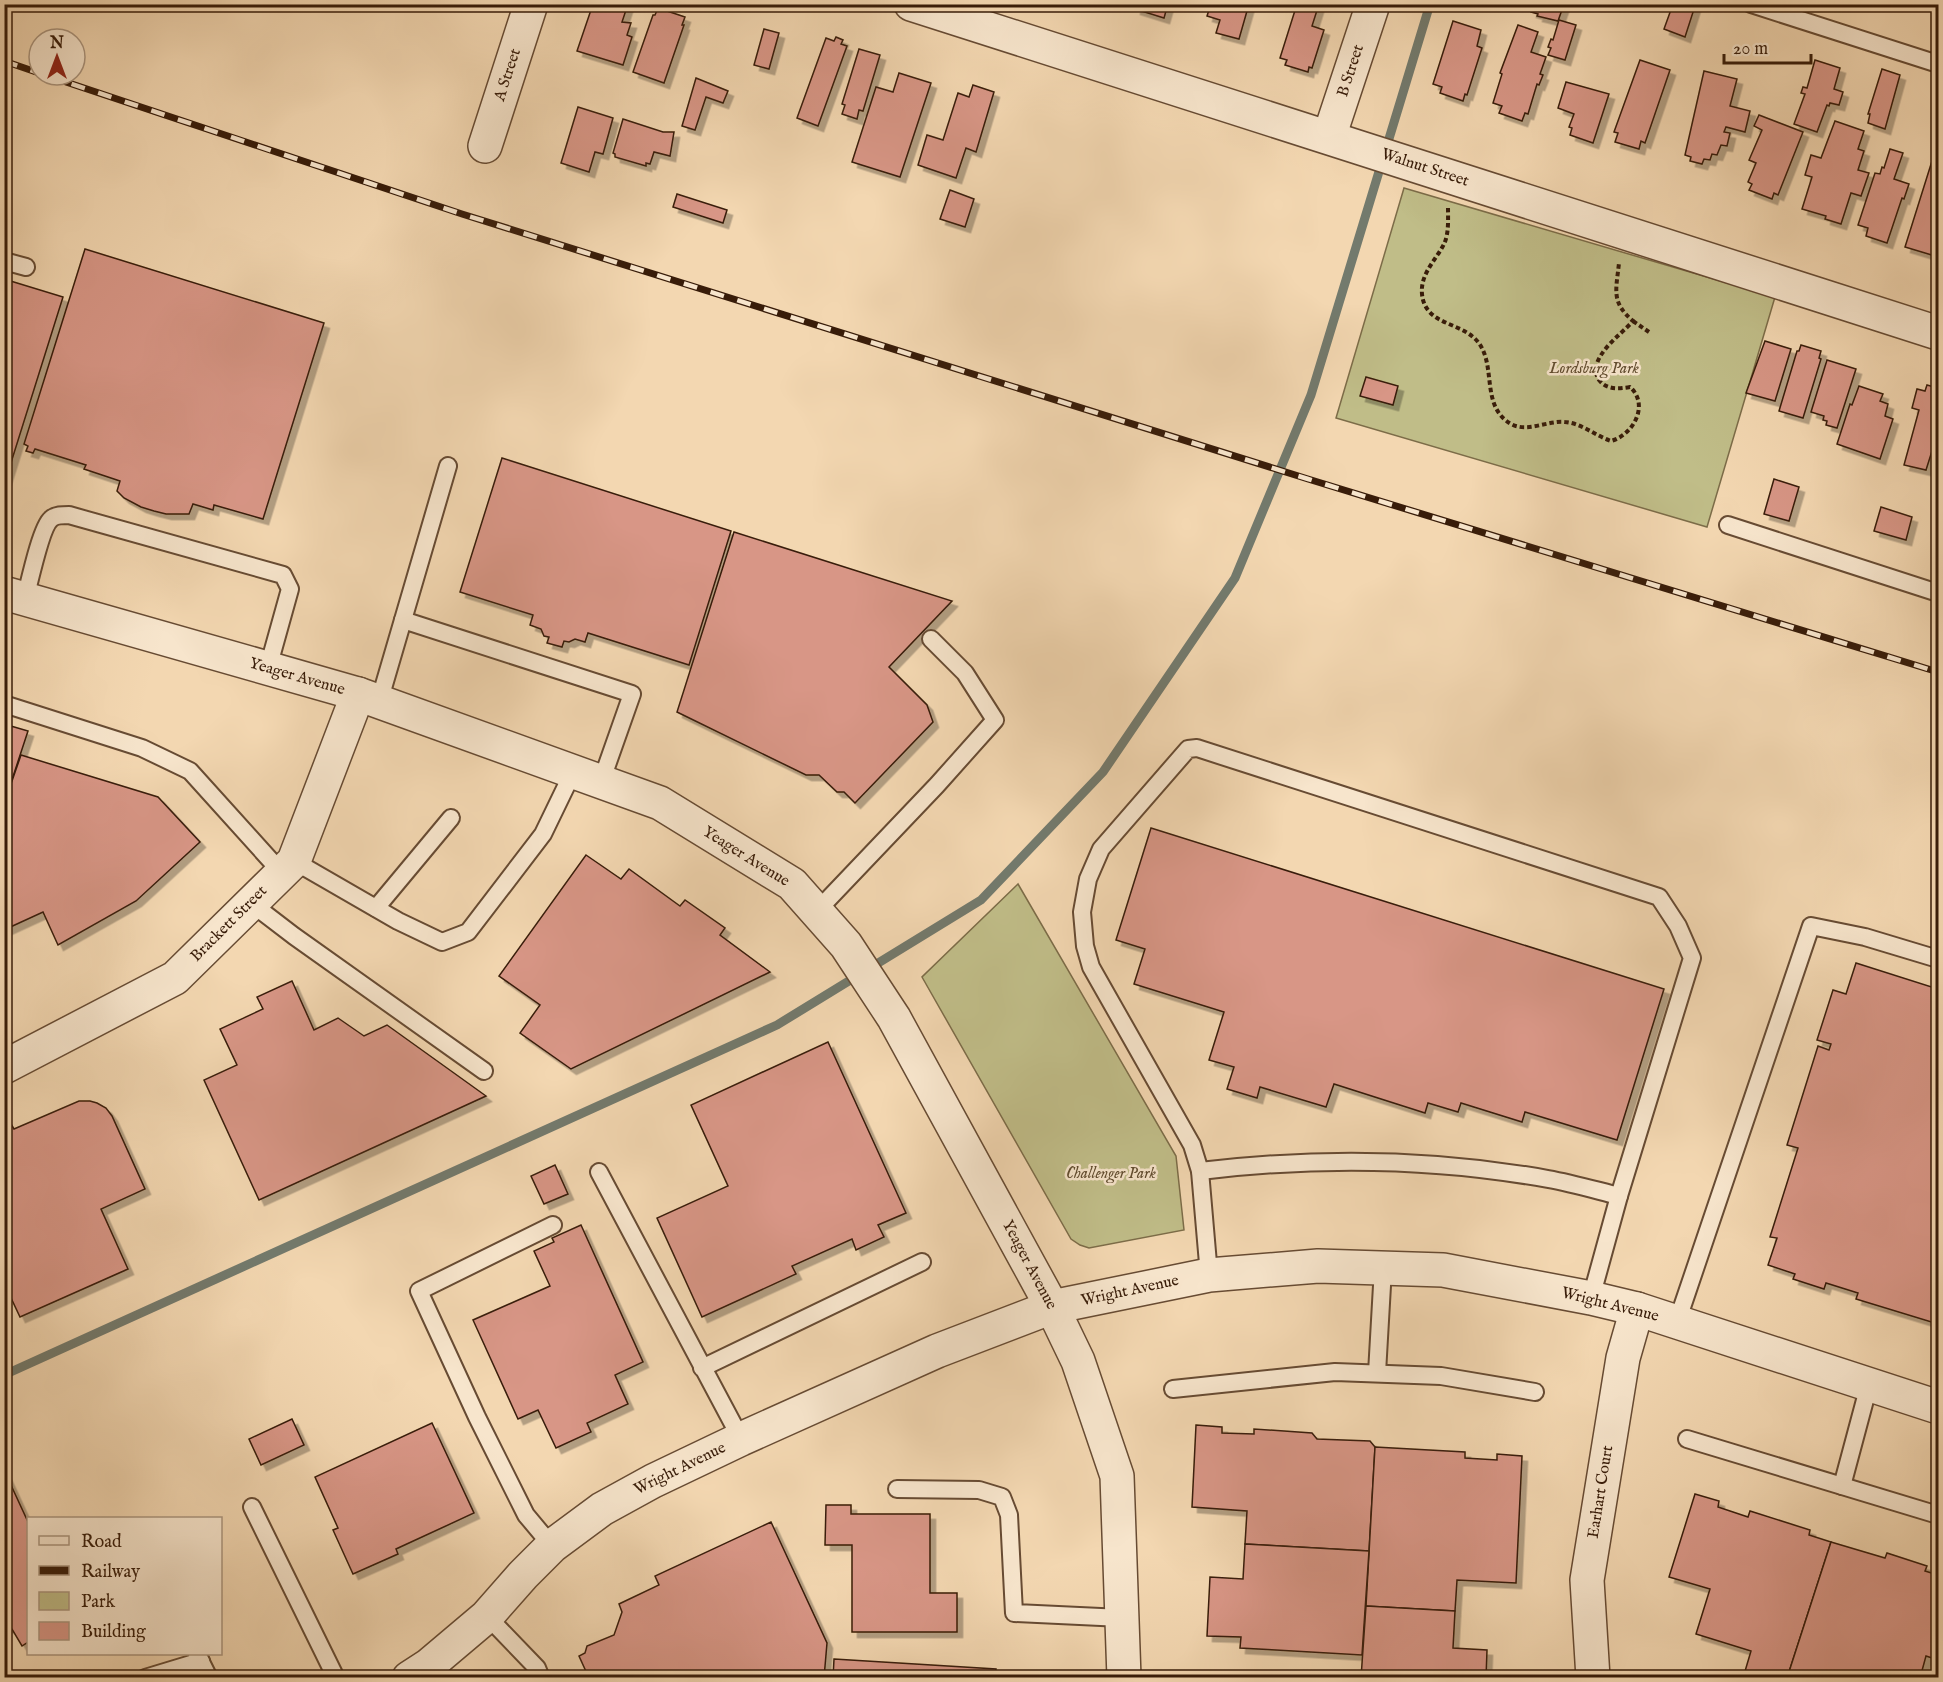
<svg xmlns="http://www.w3.org/2000/svg" width="1943" height="1682" font-family="'IM FELL English',serif">
	<defs>
		<filter id="shadow"><feDropShadow dx="5.5" dy="5.5" stdDeviation="0" flood-color="#0004"/></filter>
	</defs>
	<rect width="100%" height="100%" fill="#f3d7b1"/>
	<filter id="stains"><feTurbulence type="fractalNoise" baseFrequency=".00333" numOctaves="4"/><feColorMatrix values="0 0 0 0 .2 0 0 0 0 .09 0 0 0 0 .02 0 0 0 .5 -.17"/></filter>
	<radialGradient id="worn" r=".72"><stop offset=".6" stop-color="#630" stop-opacity="0"/><stop offset="1" stop-color="#630" stop-opacity=".3"/></radialGradient>
	<g fill="#c0bd88" stroke="#7c6c48" stroke-width="1.5">
		<path d="M1404,188l371,109 -68,230 -371,-109z"/>
		<path d="M1018,884l158,272 8,74 -95,18 -9,-3 -9,-6 -149,-262z"/>
	</g>
	<g fill="none" stroke-linecap="round" stroke-linejoin="round">
		<path stroke="#737a6d" stroke-width="9" d="M4,1375l773,-350 204,-125 122,-128 132,-194 76,-183 119,-391"/>
	</g>
	<g fill="#d89686" stroke="#381c09" stroke-width="1.5" filter="url(#shadow)">
		<path d="M593,4h35l-6,18 9,1 -4,12 5,2 -9,28 -46,-14z"/>
		<path d="M1136,4h32l-4,14 -29,-9z"/>
		<path d="M1211,4h38l-10,35 -23,-6 4,-13 -13,-4z"/>
		<path d="M1297,4h22l-7,22 12,4 -12,38 -3,-1 -1,5 -23,-7 2,-5 -7,-2z"/>
		<path d="M1534,4h30l-6,17 -21,-5 1,-2 -7,-2z"/>
		<path d="M1673,4l22,2 -10,31 -21,-8z"/>
		<path d="M658,8l27,9 -3,8h2l-20,58 -31,-11 20,-57h2z"/>
		<path d="M1559,20l17,5 -11,35 -17,-5 3,-7 -3,-1 3,-8 2,1z"/>
		<path d="M1453,21l28,9 -4,16 5,2 -15,47 -2,-1 -2,7 -23,-8 2,-6 -9,-3z"/>
		<path d="M1518,25l20,7 -7,20 15,5 -6,17 3,1 -4,10 -2,-1 -9,30 -3,-1 -3,8 -23,-8 3,-7 -9,-3 9,-29 -2,-1z"/>
		<path d="M764,29l15,4 -10,36 -15,-4z"/>
		<path d="M836,37l7,3 -2,4 6,2 -29,80 -21,-8 29,-80 8,3z"/>
		<path d="M859,49l21,6 -17,56 -4,-1 -2,9 -15,-5 3,-9 -3,-1z"/>
		<path d="M1640,60l30,10 -25,73 -4,-2 -2,8 -24,-7 3,-9 -4,-1z"/>
		<path d="M1815,60l25,8 -6,21 9,3 -4,13 -9,-2 -1,3 -2,-1 -10,27 -23,-8 11,-30 -4,-1 2,-6 4,1z"/>
		<path d="M1882,69l18,6 -15,54 -17,-6 2,-9h-2z"/>
		<path d="M1704,71l33,8 -7,27 20,5 -5,21 -19,-5 -2,5 6,1 -3,13 -6,-1 -4,10 -5,-1 -2,6 -6,-1 -2,5 -12,-3 1,-4 -6,-2z"/>
		<path d="M899,73l32,10 -31,94 -48,-15 24,-75 17,5z"/>
		<path d="M696,78l32,13 -5,12 -17,-6 -11,33 -13,-4z"/>
		<path d="M1566,82l43,12 -16,49 -23,-8 2,-7 -3,-1 5,-13 -16,-6z"/>
		<path d="M973,85l21,7 -18,60 -10,-4 -10,30 -38,-13 9,-30 16,5 15,-47 11,4z"/>
		<path d="M578,107l35,11 -10,36 -8,-2 -6,20 -28,-9z"/>
		<path d="M1759,115l44,17 -25,63 -4,-2 -2,6 -23,-9 3,-6 -4,-2 8,-19 -7,-3 13,-30 -8,-4z"/>
		<path d="M623,119l40,13h11l-4,24 -16,-4 -4,12 -4,-1v3l-31,-9v-3l-2,-1z"/>
		<path d="M1835,121l29,10 -6,18 6,2 -6,19 11,3 -8,23 -10,-3 -10,31 -16,-5 1,-3 -24,-7 10,-32 -7,-2 6,-20 10,3z"/>
		<path d="M1890,149l13,4 -9,26 15,5 -5,15 -2,-1 -15,45 -21,-7 2,-8 -10,-3 17,-52 5,1 2,-7 2,1z"/>
		<path d="M1932,161l6,2v82l-3,11 -30,-9z"/>
		<path d="M950,190l24,9 -9,28 -25,-8z"/>
		<path d="M677,194l50,16 -4,13 -50,-16z"/>
		<path d="M85,249l239,74 -61,196 -49,-14 -1,5 -20,-6 -4,10h-23l-12,-3 -13,-4 -17,-9 -7,-7 3,-10 -36,-12 2,-4 -51,-16 -2,4 -7,-2 2,-5 -4,-2z"/>
		<path d="M4,279l59,18 -59,188z"/>
		<path d="M1765,341l26,8 -16,52 -29,-8z"/>
		<path d="M1801,345l20,6 -2,7 2,1 -18,59 -24,-7 18,-60h2z"/>
		<path d="M1827,360l29,9 -19,59 -11,-3 1,-4 -4,-1 1,-4 -13,-4z"/>
		<path d="M1366,377l32,9 -5,19 -33,-9z"/>
		<path d="M1927,385l11,3v44l-12,38 -22,-5 15,-55 -7,-2 5,-19 8,2z"/>
		<path d="M1859,386l24,8 -3,7 8,3 -3,12 8,3 -13,40 -43,-15 13,-40 2,1z"/>
		<path d="M502,458l229,73 -42,134 -101,-32 -3,9 -10,-3 -6,3 -5,-1 -2,6 -15,-4 2,-6 -5,-1 -3,-7 -11,-4 3,-10 -73,-23z"/>
		<path d="M1774,479l25,8 -10,34 -25,-7z"/>
		<path d="M1881,507l31,10 -6,23 -32,-9z"/>
		<path d="M734,532l218,69 -63,66 38,38 6,17 -78,81 -11,-11h-7l-18,-17h-13l-129,-63z"/>
		<path d="M4,724l24,7 -24,73z"/>
		<path d="M21,755l137,42 42,45 -64,59 -78,44 -15,-33 -37,17 -2,-125z"/>
		<path d="M1151,828l513,161 -47,151 -92,-28 -3,10 -61,-19 -3,9 -30,-9 -3,10 -91,-29 -8,23 -66,-20 -3,11 -30,-9 7,-22 -25,-7 15,-48 -90,-28 11,-35 -29,-9z"/>
		<path d="M586,855l35,24 8,-10 51,37 5,-6 40,28 -5,7 50,37 -199,97 -51,-36 20,-28 -41,-29z"/>
		<path d="M1856,963l82,26v335l-82,-25 2,-6 -32,-10 -2,6 -31,-10 2,-5 -27,-9 9,-27 -7,-1 28,-89 -11,-3 31,-99 11,4 2,-6 -14,-4 16,-50 13,4z"/>
		<path d="M292,981l22,49 24,-12 26,18 23,-11 99,71 -227,104 -55,-120 33,-15 -17,-36 43,-20 -6,-12z"/>
		<path d="M828,1042l78,171 -28,12 6,12 -28,13 -4,-11 -60,27 4,8 -94,43 -45,-99 71,-32 -37,-81z"/>
		<path d="M79,1101h11l7,2 9,5 6,8 33,73 -44,20 27,60 -108,48 -16,-34v-156l7,-3 3,5z"/>
		<path d="M555,1165l13,29 -24,10 -13,-28z"/>
		<path d="M581,1225l62,137 -28,13 13,29 -41,19 4,9 -35,16 -18,-38 -20,9 -45,-99 77,-34 -16,-35 20,-9 -2,-4z"/>
		<path d="M292,1419l12,26 -43,20 -12,-26z"/>
		<path d="M432,1423l42,90 -78,36 2,5 -45,20 -20,-44 5,-2 -23,-51z"/>
		<path d="M1196,1425l26,2v6l32,1v-5l58,4 5,6 53,2 5,6 -6,104 -124,-7 2,-33 -55,-4z"/>
		<path d="M1375,1447l90,5v6l32,2v-6l25,2 -6,127 -59,-3 -2,31 -89,-5z"/>
		<path d="M4,1470l24,52v120l-6,4 -10,-17 -8,-3z"/>
		<path d="M1695,1494l24,7 -1,6 30,10 2,-6 60,19 -1,5 22,7 -44,136h-44l8,-27 -55,-17 14,-45 -41,-12z"/>
		<path d="M826,1505h25v9h79v79h27v39h-105v-87h-27z"/>
		<path d="M771,1522l56,121 -3,35h-235l-10,-22 6,-3 2,-7 27,-11 8,-23 -3,-8 40,-19 -4,-9z"/>
		<path d="M1831,1542l54,16 2,-5 40,13 -2,5 13,4v85l-12,-4 -6,22h-133z"/>
		<path d="M1245,1544l124,7 -7,104 -122,-7 1,-11 -34,-1 3,-59 33,2z"/>
		<path d="M1366,1606l89,5 -2,37 34,2 -1,28h-125z"/>
		<path d="M834,1659l162,10 -1,9h-162z"/>
	</g>
	<g fill="none" stroke-linecap="round" stroke-linejoin="round">
		<defs>
			<g id="service">
				<path d="M1751,4l187,60"/>
				<path d="M4,261l22,6"/>
				<path d="M1728,525l210,68"/>
				<path d="M25,599c4,-15 16,-72 26,-80 4,-4 12,-4 18,-4l214,60 7,14 -22,79"/>
				<path d="M403,620l229,74 -31,88"/>
				<path d="M379,702l69,-236"/>
				<path d="M4,704l138,44 48,23 92,102"/>
				<path d="M294,861l104,60 44,21 26,-10 75,-98 30,-62"/>
				<path d="M251,903l43,33 190,135"/>
				<path d="M376,908l75,-90"/>
				<path d="M816,912l121,-127 58,-65 -30,-47 -34,-34"/>
				<path d="M1200,1171c116,-14 232,-13 348,8 23,4 47,11 71,17"/>
				<path d="M599,1172l142,267"/>
				<path d="M1209,1275l-9,-104 -8,-26 -101,-178 -6,-21 -3,-34 6,-33 13,-30 87,-100 9,-1 462,149 19,29 14,32 -73,238 -28,102"/>
				<path d="M1677,1322l134,-396 54,11 73,22"/>
				<path d="M702,1368l220,-106"/>
				<path d="M1377,1373l6,-105"/>
				<path d="M1173,1389l162,-17 106,4 94,16"/>
				<path d="M1687,1439l251,76"/>
				<path d="M1842,1486l27,-101"/>
				<path d="M897,1489l82,1 23,7 7,18 5,98 108,5"/>
				<path d="M252,1507l84,171"/>
				<path d="M552,1546l-26,-31 -49,-98 -58,-126 134,-66"/>
				<path d="M487,1616l50,52 4,10"/>
				<path d="M197,1654l12,24"/>
				<path d="M145,1678l56,-17"/>
			</g>
			<g id="minor">
				<path d="M911,4l1027,329"/>
				<path d="M1329,137l44,-133"/>
				<path d="M485,146l46,-142"/>
				<path d="M4,593l354,101 302,109 132,81 54,61 48,73 158,289 26,54 39,115 7,202"/>
				<path d="M4,1067l171,-89 119,-117 64,-167"/>
				<path d="M409,1678l20,-13 58,-49 36,-41 29,-29 50,-37 51,-28 88,-42 196,-88 115,-44 157,-32 109,-9 125,4 148,28 46,11 301,98"/>
				<path d="M1593,1678l-6,-98 36,-222 14,-49"/>
			</g>
		</defs>
		<use href="#service" stroke="#674b33" stroke-width="20"/>
		<use href="#minor" stroke="#674b33" stroke-width="36"/>
		<g stroke="#381c09" stroke-width="4" stroke-dasharray="4.5 3" stroke-linecap="butt">
			<path d="M1448,208c0,11 1,26 -4,36 -8,16 -24,30 -22,50 3,32 39,27 56,48 19,24 2,64 33,82 16,9 38,-4 54,-2 16,1 31,14 46,19 22,-6 39,-36 19,-54 -12,2 -23,3 -31,-7 -14,-21 23,-46 34,-59 -22,-19 -17,-30 -14,-58"/>
			<path d="M1633,321l16,11"/>
		</g>
		<use href="#service" stroke="#f7e5cc" stroke-width="16"/>
		<use href="#minor" stroke="#f7e5cc" stroke-width="33"/>
		<defs>
			<g id="rail">
				<path d="M4,61l35,12"/>
				<path d="M45,75l417,139 846,265 630,193"/>
			</g>
		</defs>
		<use href="#rail" stroke="#381c09" stroke-width="7"/>
		<use href="#rail" stroke="#f7e5cc" stroke-width="4.5" stroke-dasharray="14" stroke-linecap="butt"/>
	</g>
	<g text-anchor="middle" dominant-baseline="central" stroke-width="5" stroke-linejoin="round" paint-order="stroke">
		<g font-size="16" fill="#381c09" stroke="#f7e5cc">
			<text transform="translate(1351 71) rotate(-72)">B Street</text>
			<text transform="translate(508 75) rotate(-72)">A Street</text>
			<text transform="translate(1425 168) rotate(18)">Walnut Street</text>
			<text transform="translate(297 677) rotate(16)">Yeager Avenue</text>
			<text transform="translate(746 857) rotate(32)">Yeager Avenue</text>
			<text transform="translate(229 924) rotate(-45)">Brackett Street</text>
			<text transform="translate(1029 1265) rotate(62)">Yeager Avenue</text>
			<text transform="translate(1130 1291) rotate(-12)">Wright Avenue</text>
			<text transform="translate(1610 1305) rotate(14)">Wright Avenue</text>
			<text transform="translate(680 1469) rotate(-26)">Wright Avenue</text>
			<text transform="translate(1601 1492) rotate(-81)">Earhart Court</text>
		</g>
		<g font-size="16" font-style="italic" fill="#614c2f" stroke="#f7e5cc">
			<text x="1594" y="369">Lordsburg Park</text>
			<text x="1111" y="1174">Challenger Park</text>
		</g>
	</g>
	<rect width="1943" height="1682" fill="none" stroke="#f3d7b1" stroke-width="24"/>
	<rect x="6" y="6" width="1931" height="1670" fill="none" stroke="#381c09" stroke-width="3"/>
	<rect x="12" y="12" width="1919" height="1658" fill="none" stroke="#381c09" stroke-width="1.5"/>
	<rect x="27" y="1517" width="195" height="138" fill="#f7e5cc" stroke="#ab957e" stroke-width="1.5"/>
	<rect x="39" y="1536" width="30" height="9" fill="#f7e5cc" stroke="#ab957e" stroke-width="1.5"/>
	<text x="81" y="1547" font-size="18" fill="#381c09">Road</text>
	<rect x="39" y="1566" width="30" height="9" fill="#381c09" stroke="#ab957e" stroke-width="1.5"/>
	<text x="81" y="1577" font-size="18" fill="#381c09">Railway</text>
	<rect x="39" y="1592" width="30" height="18" fill="#c0bd88" stroke="#ab957e" stroke-width="1.5"/>
	<text x="81" y="1607" font-size="18" fill="#381c09">Park</text>
	<rect x="39" y="1622" width="30" height="18" fill="#d89686" stroke="#ab957e" stroke-width="1.5"/>
	<text x="81" y="1637" font-size="18" fill="#381c09">Building</text>
	<g transform="translate(57 57)"><circle r="28" fill="#f7e5cc" stroke="#ab957e" stroke-width="1.5"/>
	<path d="M0-4.5L10 22L0 15L-10 22Z" fill="#8f2418"/>
	<text y="-9" font-size="16" font-weight="bold" text-anchor="middle" fill="#381c09">N</text>
	</g>
	<path d="M1724 54v9h87v-9" fill="none" stroke="#381c09" stroke-width="3"/>
	<text x="1733" y="54" font-size="18" fill="#381c09" stroke="#f7e5cc" stroke-width="4.5" paint-order="stroke">20 m</text>
	<rect width="100%" height="100%" filter="url(#stains)"/>
	<rect width="100%" height="100%" fill="url(#worn)"/>
</svg>
